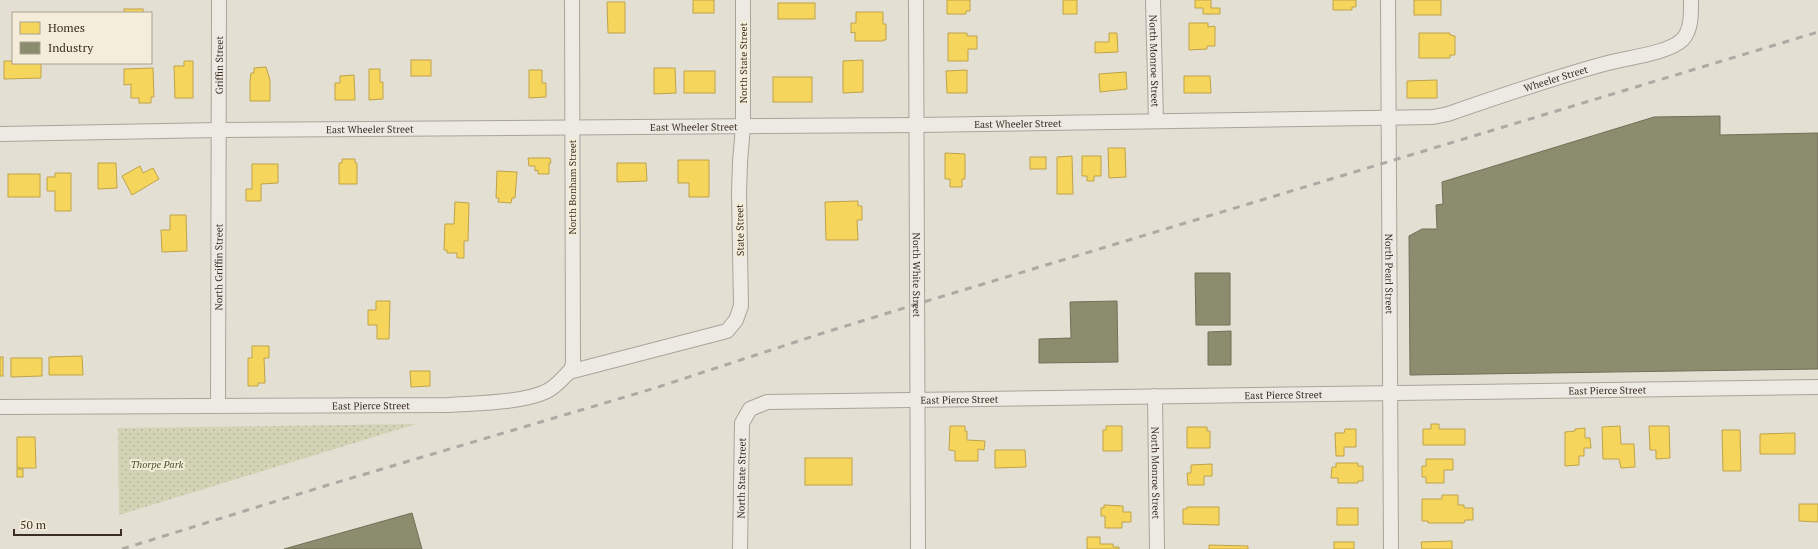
<svg xmlns="http://www.w3.org/2000/svg" width="1818" height="549" font-family="'PT Serif',serif">
	<defs>
		<pattern id="park-dots" width="8" height="8" patternUnits="userSpaceOnUse"><rect width="8" height="8" fill="#d3d3b6"/><path d="M2 2h.1M6 6h.1" fill="none" stroke="#b6b59c" stroke-width="1.8" stroke-linecap="round"/></pattern>
	</defs>
	<rect width="100%" height="100%" fill="#e4dfd3"/>
	<path fill="url(#park-dots)" d="M416,424l-297,91 -1,-87z"/>
	<g fill="#f6d55c" stroke="#bea34b">
		<rect x="693" y="0" width="21" height="13"/>
		<path d="M947,0h23v11h-4v3h-19z"/>
		<rect x="1063" y="0" width="14" height="14"/>
		<path d="M1195,0h16v8h9v6h-17v-6h-8z"/>
		<path d="M1333,0h23v7h-4v3h-19z"/>
		<rect x="1414" y="0" width="27" height="15"/>
		<path d="M607,2h18v31h-17z"/>
		<rect x="778" y="3" width="37" height="16"/>
		<rect x="124" y="9" width="19" height="4"/>
		<path d="M856,12h27v12h3v16h-3v1h-28v-9l-4,1v-10h5z"/>
		<path d="M1189,23h19v4l7,-1v20h-8v3l-18,1z"/>
		<path d="M948,33h19v3h10v13h-9v12h-20z"/>
		<path d="M1109,33h8l1,19 -23,1v-11h14z"/>
		<path d="M1419,33h31v2l5,1v19h-5v3h-31z"/>
		<rect x="411" y="60" width="20" height="16"/>
		<path d="M863,60v32l-20,1v-32z"/>
		<path d="M4,61h9v2h28v15l-37,1z"/>
		<path d="M184,61h9v37h-18l-1,-32h10z"/>
		<path d="M266,67l4,13v21h-20v-20l1,-8h3v-5z"/>
		<path d="M153,68l1,29h-3v6h-12v-5h-8v-14l-7,1v-16z"/>
		<path d="M654,68h21l1,25 -22,1z"/>
		<path d="M369,69h11v13h3v17l-14,1z"/>
		<path d="M529,70h13v13h4v14l-17,1z"/>
		<path d="M967,70v23h-20l-1,-22z"/>
		<rect x="684" y="71" width="31" height="22"/>
		<path d="M1126,72l1,17 -27,3 -1,-18z"/>
		<path d="M354,75l1,25h-20v-17h5v-7z"/>
		<path d="M1184,76h26l1,17h-27z"/>
		<rect x="773" y="77" width="39" height="25"/>
		<path d="M1437,80v18h-30v-17z"/>
		<path d="M1108,148h17l1,29 -17,1z"/>
		<path d="M945,153l20,1v25h-3v8h-12v-8h-5z"/>
		<path d="M1072,156l1,38h-16v-37z"/>
		<path d="M1082,156h19v20h-7v5h-7v-5h-5z"/>
		<rect x="1030" y="157" width="16" height="12"/>
		<path d="M528,158h22l1,5h-2v11h-11v-4l-3,1v-5h-6z"/>
		<path d="M342,159h13v4h2v21h-18v-21h3z"/>
		<path d="M678,160h31v37h-20v-14h-11z"/>
		<path d="M98,163h18l1,25 -19,1z"/>
		<path d="M617,163h29l1,18 -30,1z"/>
		<path d="M252,164h26v19l-17,1v17h-15v-12h6z"/>
		<path d="M140,166l3,7 10,-5 6,11 -27,16 -10,-19z"/>
		<path d="M497,171l20,1 -2,26h-3l-1,5 -13,-1 1,-4h-3z"/>
		<path d="M55,173h16v38h-16v-20h-8v-14h8z"/>
		<rect x="8" y="174" width="32" height="23"/>
		<path d="M858,201v5h4v14h-5l1,20h-32l-1,-38z"/>
		<path d="M455,202l14,1 -1,38h-4v17h-7v-5h-10v-3h-3l1,-26h9z"/>
		<path d="M170,215h16l1,36 -25,1 -1,-22h9z"/>
		<path d="M376,301h14l-1,38h-12v-14h-9v-15h8z"/>
		<path d="M252,346h17v12h-5l1,25h-7v3h-10v-28h4z"/>
		<path d="M82,356l1,19h-34v-18z"/>
		<rect x="0" y="357" width="3" height="19"/>
		<path d="M11,358h31v18l-31,1z"/>
		<path d="M410,371h20v15l-19,1z"/>
		<path d="M1431,424h8v5h26v16h-42v-16h8z"/>
		<path d="M950,426h15v5h2v9l18,1 -1,9 -6,-1v12h-23v-10l-6,-1z"/>
		<path d="M1106,426h16v25h-19v-21h3z"/>
		<path d="M1620,426l1,18h13l1,23 -14,1 -2,-9h-16l-1,-32z"/>
		<path d="M1649,426h20l1,32 -14,1v-9h-6z"/>
		<path d="M1187,427h20v4h3v17h-23z"/>
		<path d="M1585,428v10h5l1,10h-7v8h-5v9l-14,1v-34l10,-1v-2z"/>
		<path d="M1345,429h11v18h-12v9h-8l-1,-23h9z"/>
		<path d="M1722,430h18l1,41h-18z"/>
		<path d="M1795,433v21h-35v-20z"/>
		<path d="M17,437h18l1,31h-19z"/>
		<path d="M995,450h30l1,17 -31,1z"/>
		<rect x="805" y="458" width="47" height="27"/>
		<path d="M1426,459h27v11h-9v13h-18v-6h-4v-11h4z"/>
		<path d="M1336,463h22v3h5v15h-5v2h-20v-5h-7l1,-11h4z"/>
		<path d="M1212,464v12h-8v9h-16l-1,-12h4v-8z"/>
		<rect x="17" y="469" width="6" height="8"/>
		<path d="M1442,495h16v10h6v3h9v12h-8l-1,3h-36v-2h-6v-22h20z"/>
		<path d="M1799,504h19v18l-19,-1z"/>
		<path d="M1104,505l19,1v6h8v10h-9v6h-17v-12h-4v-8h3z"/>
		<path d="M1187,507h32v18l-36,-1v-15h4z"/>
		<rect x="1337" y="508" width="21" height="17"/>
		<path d="M1087,537h13v7h13v3h6v2h-32z"/>
		<path d="M1452,541v8h-30l-1,-7z"/>
		<rect x="1334" y="542" width="20" height="7"/>
		<path d="M1209,545l39,1v3h-39z"/>
	</g>
	<g fill="#8c8c6e" stroke="#737057">
		<path d="M1720,116v19l98,-2v236l-408,6 -1,-139 13,-7h15l-1,-24 7,-1 -1,-22 212,-65z"/>
		<path d="M1195,273h35v52h-34z"/>
		<path d="M1117,301l1,61 -79,1v-24l32,-1 -1,-36z"/>
		<path d="M1231,331v34h-23v-33z"/>
		<path d="M412,513l10,36h-138z"/>
	</g>
	<g fill="none" stroke-linecap="round" stroke-linejoin="round">
		<defs>
			<g id="street">
				<path id="s1" d="M916,0l2,549"/>
				<path id="s2" d="M1153,0l3,121"/>
				<path id="s3" d="M1388,0l3,549"/>
				<path id="s4" d="M0,134l219,-4 698,-5 516,-8 15,-3c52,-18 104,-36 156,-50 20,-6 63,-10 78,-24 10,-10 9,-27 9,-40"/>
				<path d="M569,372l3,-4 1,-6 -1,-362"/>
				<path id="s5" d="M1155,396l2,153"/>
				<path id="s6" d="M218,405l1,-405"/>
				<path id="s7" d="M0,407l449,-2c27,-2 72,-2 96,-13 10,-4 17,-13 24,-20l158,-41 9,-11 5,-14 -2,-113 1,-31 3,-36v-126"/>
				<path id="s8" d="M740,549l2,-126 8,-14 17,-7 1051,-15"/>
			</g>
		</defs>
		<use href="#street" stroke="#aaa49b" stroke-width="16"/>
		<use href="#street" stroke="#edeae3" stroke-width="14"/>
		<path stroke="#ada9a3" stroke-width="3" stroke-dasharray="7 7" stroke-linecap="butt" d="M122,549l206,-64 324,-96 171,-56 94,-29 901,-272"/>
	</g>
	<g text-anchor="middle" dominant-baseline="central" stroke-width="4" stroke-linejoin="round" paint-order="stroke">
		<g font-size="10" fill="#3a2e22" stroke="#f4edda">
			<text stroke="none"><textPath href="#s2" startOffset="61">North Monroe Street</textPath></text>
			<text transform="translate(743 63) rotate(-90)">North State Street</text>
			<text stroke="none"><textPath href="#s6" startOffset="340">Griffin Street</textPath></text>
			<text stroke="none"><textPath href="#s4" startOffset="1562">Wheeler Street</textPath></text>
			<text stroke="none"><textPath href="#s4" startOffset="1018">East Wheeler Street</textPath></text>
			<text stroke="none"><textPath href="#s4" startOffset="694">East Wheeler Street</textPath></text>
			<text stroke="none"><textPath href="#s4" startOffset="370">East Wheeler Street</textPath></text>
			<text transform="translate(572 187) rotate(-90)">North Bonham Street</text>
			<text transform="translate(740 230) rotate(-91)">State Street</text>
			<text stroke="none"><textPath href="#s6" startOffset="138">North Griffin Street</textPath></text>
			<text stroke="none"><textPath href="#s3" startOffset="274">North Pearl Street</textPath></text>
			<text stroke="none"><textPath href="#s1" startOffset="275">North White Street</textPath></text>
			<text stroke="none"><textPath href="#s8" startOffset="1001">East Pierce Street</textPath></text>
			<text stroke="none"><textPath href="#s8" startOffset="677">East Pierce Street</textPath></text>
			<text stroke="none"><textPath href="#s8" startOffset="353">East Pierce Street</textPath></text>
			<text stroke="none"><textPath href="#s7" startOffset="371">East Pierce Street</textPath></text>
			<text stroke="none"><textPath href="#s5" startOffset="77">North Monroe Street</textPath></text>
			<text stroke="none"><textPath href="#s8" startOffset="71">North State Street</textPath></text>
		</g>
		<g font-size="10" font-style="italic" fill="#4a552a" stroke="#f4edda">
			<text x="157" y="464">Thorpe Park</text>
		</g>
	</g>
	<rect x="12" y="12" width="140" height="52" fill="#f4edda" stroke="#aaa190"/>
	<rect x="20" y="22" width="20" height="12" fill="#f6d55c" stroke="#aaa190"/>
	<text x="48" y="32" font-size="12" fill="#3a2e22">Homes</text>
	<rect x="20" y="42" width="20" height="12" fill="#8c8c6e" stroke="#aaa190"/>
	<text x="48" y="52" font-size="12" fill="#3a2e22">Industry</text>
	<path d="M14 529v6h107v-6" fill="none" stroke="#3a2e22" stroke-width="2"/>
	<text x="20" y="529" font-size="12" fill="#3a2e22" stroke="#f4edda" stroke-width="3" paint-order="stroke">50 m</text>
</svg>
